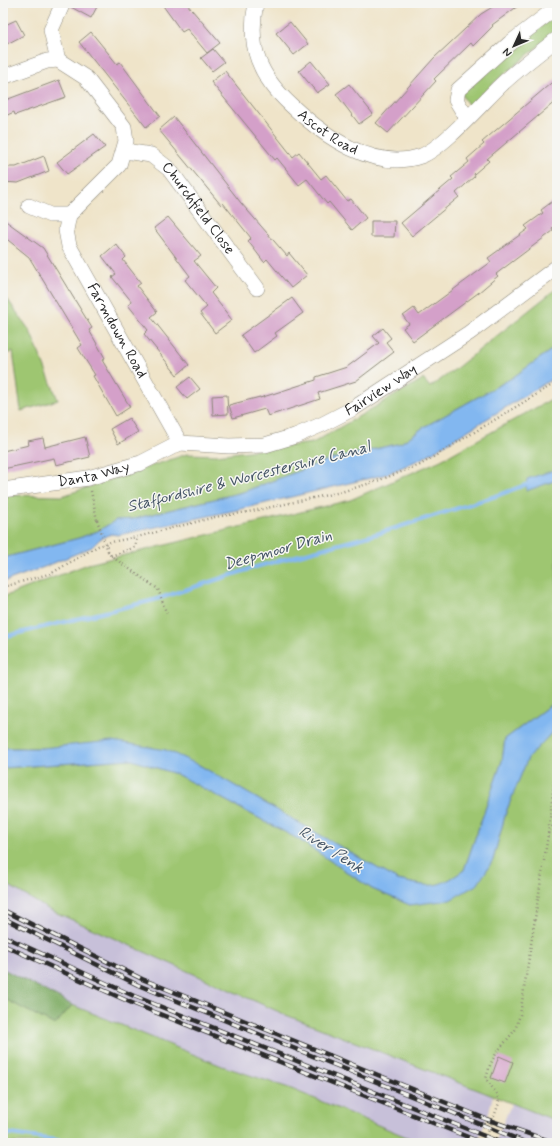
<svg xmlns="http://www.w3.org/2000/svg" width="560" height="1146" font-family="Mynerve,sans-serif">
	<rect width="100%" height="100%" fill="#f6f6f2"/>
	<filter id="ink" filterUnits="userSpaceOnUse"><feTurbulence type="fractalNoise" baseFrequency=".025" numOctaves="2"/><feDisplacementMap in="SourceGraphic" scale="8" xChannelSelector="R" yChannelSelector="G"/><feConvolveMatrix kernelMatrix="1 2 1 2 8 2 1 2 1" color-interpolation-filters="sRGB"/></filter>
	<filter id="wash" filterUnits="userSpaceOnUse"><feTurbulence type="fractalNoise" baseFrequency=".012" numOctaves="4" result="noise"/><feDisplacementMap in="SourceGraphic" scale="16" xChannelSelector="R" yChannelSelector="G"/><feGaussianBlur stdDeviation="0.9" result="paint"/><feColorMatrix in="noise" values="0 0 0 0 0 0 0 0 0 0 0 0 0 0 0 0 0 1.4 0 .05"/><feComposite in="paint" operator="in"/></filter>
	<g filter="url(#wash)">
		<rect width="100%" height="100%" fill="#efe4c9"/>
		<g fill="#c7c0d9">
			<path d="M3,882l45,27 238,106 207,80 -4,17 -12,31h-56l-132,-55 -67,-22 -76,-30 -74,-31 -69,-36z"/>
			<path d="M512,1102l45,19v22h-62z"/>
		</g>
		<g fill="#9ec671" stroke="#64784e">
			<path d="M554,16l3,2v13l-55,45 -33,30 -8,-12z"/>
			<path d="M557,288v58l-45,32 -88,49 -23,16 -73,17 -85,32 -110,27 -17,1 -18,11 -19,7 -76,20v-63l59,1 125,-42 29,1 97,-12 110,-64 7,8 24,-17z"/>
			<path d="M3,293l27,38 28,69 -37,11 -8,-60 -10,5z"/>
			<path d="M557,396v304l-52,39 -3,22 -38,109c-29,21 -33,17 -66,10l-199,-115 -157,-17h-39v-151l85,-33 262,-64 91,-40z"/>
			<path d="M557,727v394l-271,-106 -238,-106 -45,-27v-114l126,-9 47,15 122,65 74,50 38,16 83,-45 13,-48 22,-55z"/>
			<path d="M3,998l52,27 17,-20 150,61 67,22 132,55h-418z"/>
		</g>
		<path fill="#7eab63" stroke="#546b47" d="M3,969l69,36 -17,20 -52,-27z"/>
		<g fill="#82b7f0" stroke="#56718e">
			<path d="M557,346v30l-134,82 -36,16 -150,36 -119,25 -7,-1 -11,5 -8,8 -45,19 -44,16v-24l76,-20 19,-7 18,-11 17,-1 110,-27 85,-32 73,-17 23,-16 88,-49z"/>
			<path d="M557,469v11l-31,11 1,-12z"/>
			<path d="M557,700v27l-29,31 -22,54 -13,48 -15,24 -28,16 -40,5 -38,-16 -74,-50 -122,-65 -47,-15 -126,9v-20h39l70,-7 54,9 33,15 199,115c32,7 38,10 66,-10l38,-109 3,-22z"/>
		</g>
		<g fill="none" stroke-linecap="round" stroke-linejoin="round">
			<g stroke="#82b7f0" stroke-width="4">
				<path d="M3,637l151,-37 105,-34 121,-33 119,-38 31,-12"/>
				<path d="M3,1133l75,10"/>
			</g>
		</g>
		<g id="blocks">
			<g fill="#d4a0c9">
				<path d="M72,3h27l-8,15 -20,-11z"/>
				<path d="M161,3h25l34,40 -13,10 -20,-24 -5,3z"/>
				<path d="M499,3h23l-30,22 1,1 -20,20 -2,-3 -37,36 2,2 -48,52 -12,-10 58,-65 47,-44z"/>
				<path d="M16,20l8,15 -21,11v-20z"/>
				<path d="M290,22l18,22 -14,11 -18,-22z"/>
				<path d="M91,32l26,32 3,-2 40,54 -14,11 -67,-85z"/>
				<path d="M213,49l11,13 -12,9 -11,-13z"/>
				<path d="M311,61l19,23 -13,9 -18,-22z"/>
				<path d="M225,71l68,86 6,-5 22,27 5,-4 21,26 4,-2 15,19 -14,12 -23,-28 -2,2 -20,-25 -8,6 -22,-27 -2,2 -64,-78z"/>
				<path d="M557,78v22l-70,59 2,2 -15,13 1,2 -19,17 3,4 -47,39 -11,-13 52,-44 -2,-2 18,-15 -2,-3 17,-15 -2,-2z"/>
				<path d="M59,80l7,17 -51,18 -1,-3 -11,5v-16z"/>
				<path d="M349,84l24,30 -14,10 -23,-30z"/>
				<path d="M174,117l67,86 46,53 2,-3 18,22 -16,13 -24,-29 -3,3 -16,-21 3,-3 -28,-35 -2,2 -62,-75z"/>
				<path d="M94,134l11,13 -38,27 -10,-12z"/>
				<path d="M44,156l5,15 -31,12 -15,-1v-15h13z"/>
				<path d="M557,198v27l-5,4 1,2 -57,43 2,2 -20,17 -65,48 -10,-13 6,-4 -6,-8 11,-8 5,7 72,-53 -3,-4 40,-29 -3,-3 18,-13 -2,-3z"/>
				<path d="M168,217l33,39 -7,5 22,27 -5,5 21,27 -17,13 -15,-20 7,-6 -22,-27 5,-4 -36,-48z"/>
				<path d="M3,219l40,29 49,80 -3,2 16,28 -3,2 28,47 -14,9 -23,-40 2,-1 -17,-27 4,-3 -53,-88 -26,-21z"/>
				<path d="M371,221h24l-1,16h-23z"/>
				<path d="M116,244l10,13 -3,3 18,23 -4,3 20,26 -6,5 38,48 -12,10 -33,-41 4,-4 -20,-25 4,-3 -20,-25 4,-3 -14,-18z"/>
				<path d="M292,298l11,15 -28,20 2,3 -23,17 -13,-18z"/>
				<path d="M383,328l8,10 -5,4 8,10 -38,29 -38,12 2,6 -52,17 -3,-7 -32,9 -4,-13 31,-8v1l56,-18v-3l31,-10 32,-24 -6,-7z"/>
				<path d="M190,377l10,12 -13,10 -10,-12z"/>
				<path d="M227,395l1,19 -15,1 -1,-19z"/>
				<path d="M129,418l9,14 -20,12 -8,-15z"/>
				<path d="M85,437l5,20 -34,8 -2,-7 -51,11v-18l26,-6 -1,-4 15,-3 2,9z"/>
				<path d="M499,1056l14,6 -8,21 -14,-5z"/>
			</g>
		</g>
	</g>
	<g filter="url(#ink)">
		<use href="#blocks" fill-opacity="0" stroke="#8d887a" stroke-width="1"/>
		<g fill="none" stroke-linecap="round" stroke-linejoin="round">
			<defs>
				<g id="street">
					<path id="s1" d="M256,3c-9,44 3,73 36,103 32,30 82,66 129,50 22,-8 61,-53 80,-71 17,-16 37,-31 56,-46"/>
					<path d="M58,60l-7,-30 12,-27"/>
					<path id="s2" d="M3,77l44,-16 11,-1 28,18 38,49 2,14 -7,24 -50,50 -3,15 3,16 111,197"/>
					<path d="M467,118l-11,-18 2,-10 52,-47 42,-32 5,-2"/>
					<path id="s3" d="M125,151l26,4 18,14 88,119"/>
					<path d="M29,206l21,9h19"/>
					<path id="s4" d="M180,443l49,3 36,-1 30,-9 28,-12 31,-16 115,-75 88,-66"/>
					<path id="s5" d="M3,490l85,-12 53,-15 39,-20"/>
				</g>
			</defs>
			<use href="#street" stroke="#8d887a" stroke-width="16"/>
			<g stroke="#8d887a" stroke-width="2.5" stroke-dasharray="1 3" stroke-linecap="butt">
				<path d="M91,491l6,29"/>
				<path d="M108,551l3,5 47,33 9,26"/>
				<path d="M111,556l24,-9 2,-10"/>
				<path d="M3,587l49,-14 46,-27 13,-4 26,-5 78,-20 33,-5 93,-20 33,-10 46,-17 137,-83"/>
				<path d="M548,834l7,-13 2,-11"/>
				<path d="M484,1143l15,-40 -2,-9 -11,-15 4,-14 7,-13 18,-22 5,-15 28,-180 9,-80"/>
			</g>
			<use href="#street" stroke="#fff" stroke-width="15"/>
			<defs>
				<g id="rail">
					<path d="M3,910l139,69 344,140 69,24"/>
					<path d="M3,918l135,67 389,158"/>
					<path d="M3,936l131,60 368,147"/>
					<path d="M3,945l129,58 351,140"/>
				</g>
			</defs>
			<use href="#rail" stroke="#2b2b2b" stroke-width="4.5"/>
			<use href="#rail" stroke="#f6f6f2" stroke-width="3" stroke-dasharray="9" stroke-linecap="butt"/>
			<path stroke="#8d887a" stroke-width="2.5" stroke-dasharray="1 3" stroke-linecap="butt" d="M97,520l11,31"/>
		</g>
	</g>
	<g text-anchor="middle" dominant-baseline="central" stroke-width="3" stroke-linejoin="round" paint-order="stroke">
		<g font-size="15" fill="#2b2b2b" stroke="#f6f6f2">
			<text stroke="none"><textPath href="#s1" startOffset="160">Ascot Road</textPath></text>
			<text stroke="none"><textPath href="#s3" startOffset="98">Churchfield Close</textPath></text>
			<text stroke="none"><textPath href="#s2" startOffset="392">Farmdown Road</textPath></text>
			<text stroke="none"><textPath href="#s4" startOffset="214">Fairview Way</textPath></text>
			<text stroke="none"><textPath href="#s5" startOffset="92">Danta Way</textPath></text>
		</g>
		<g font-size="16" font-style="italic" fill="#455566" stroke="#f6f6f2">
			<text transform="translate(249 477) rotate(-14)">Staffordshire &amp; Worcestershire Canal</text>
			<text transform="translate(278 550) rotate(-16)">Deepmoor Drain</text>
			<text transform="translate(331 850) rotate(33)">River Penk</text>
		</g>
	</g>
	<rect width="560" height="1146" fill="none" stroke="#f6f6f2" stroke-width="16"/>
	<g transform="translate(514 46) rotate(226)" stroke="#f6f6f2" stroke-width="3" paint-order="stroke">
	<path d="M0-3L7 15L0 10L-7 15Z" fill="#2b2b2b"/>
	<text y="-6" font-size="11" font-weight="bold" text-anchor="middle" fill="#2b2b2b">N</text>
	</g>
</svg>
